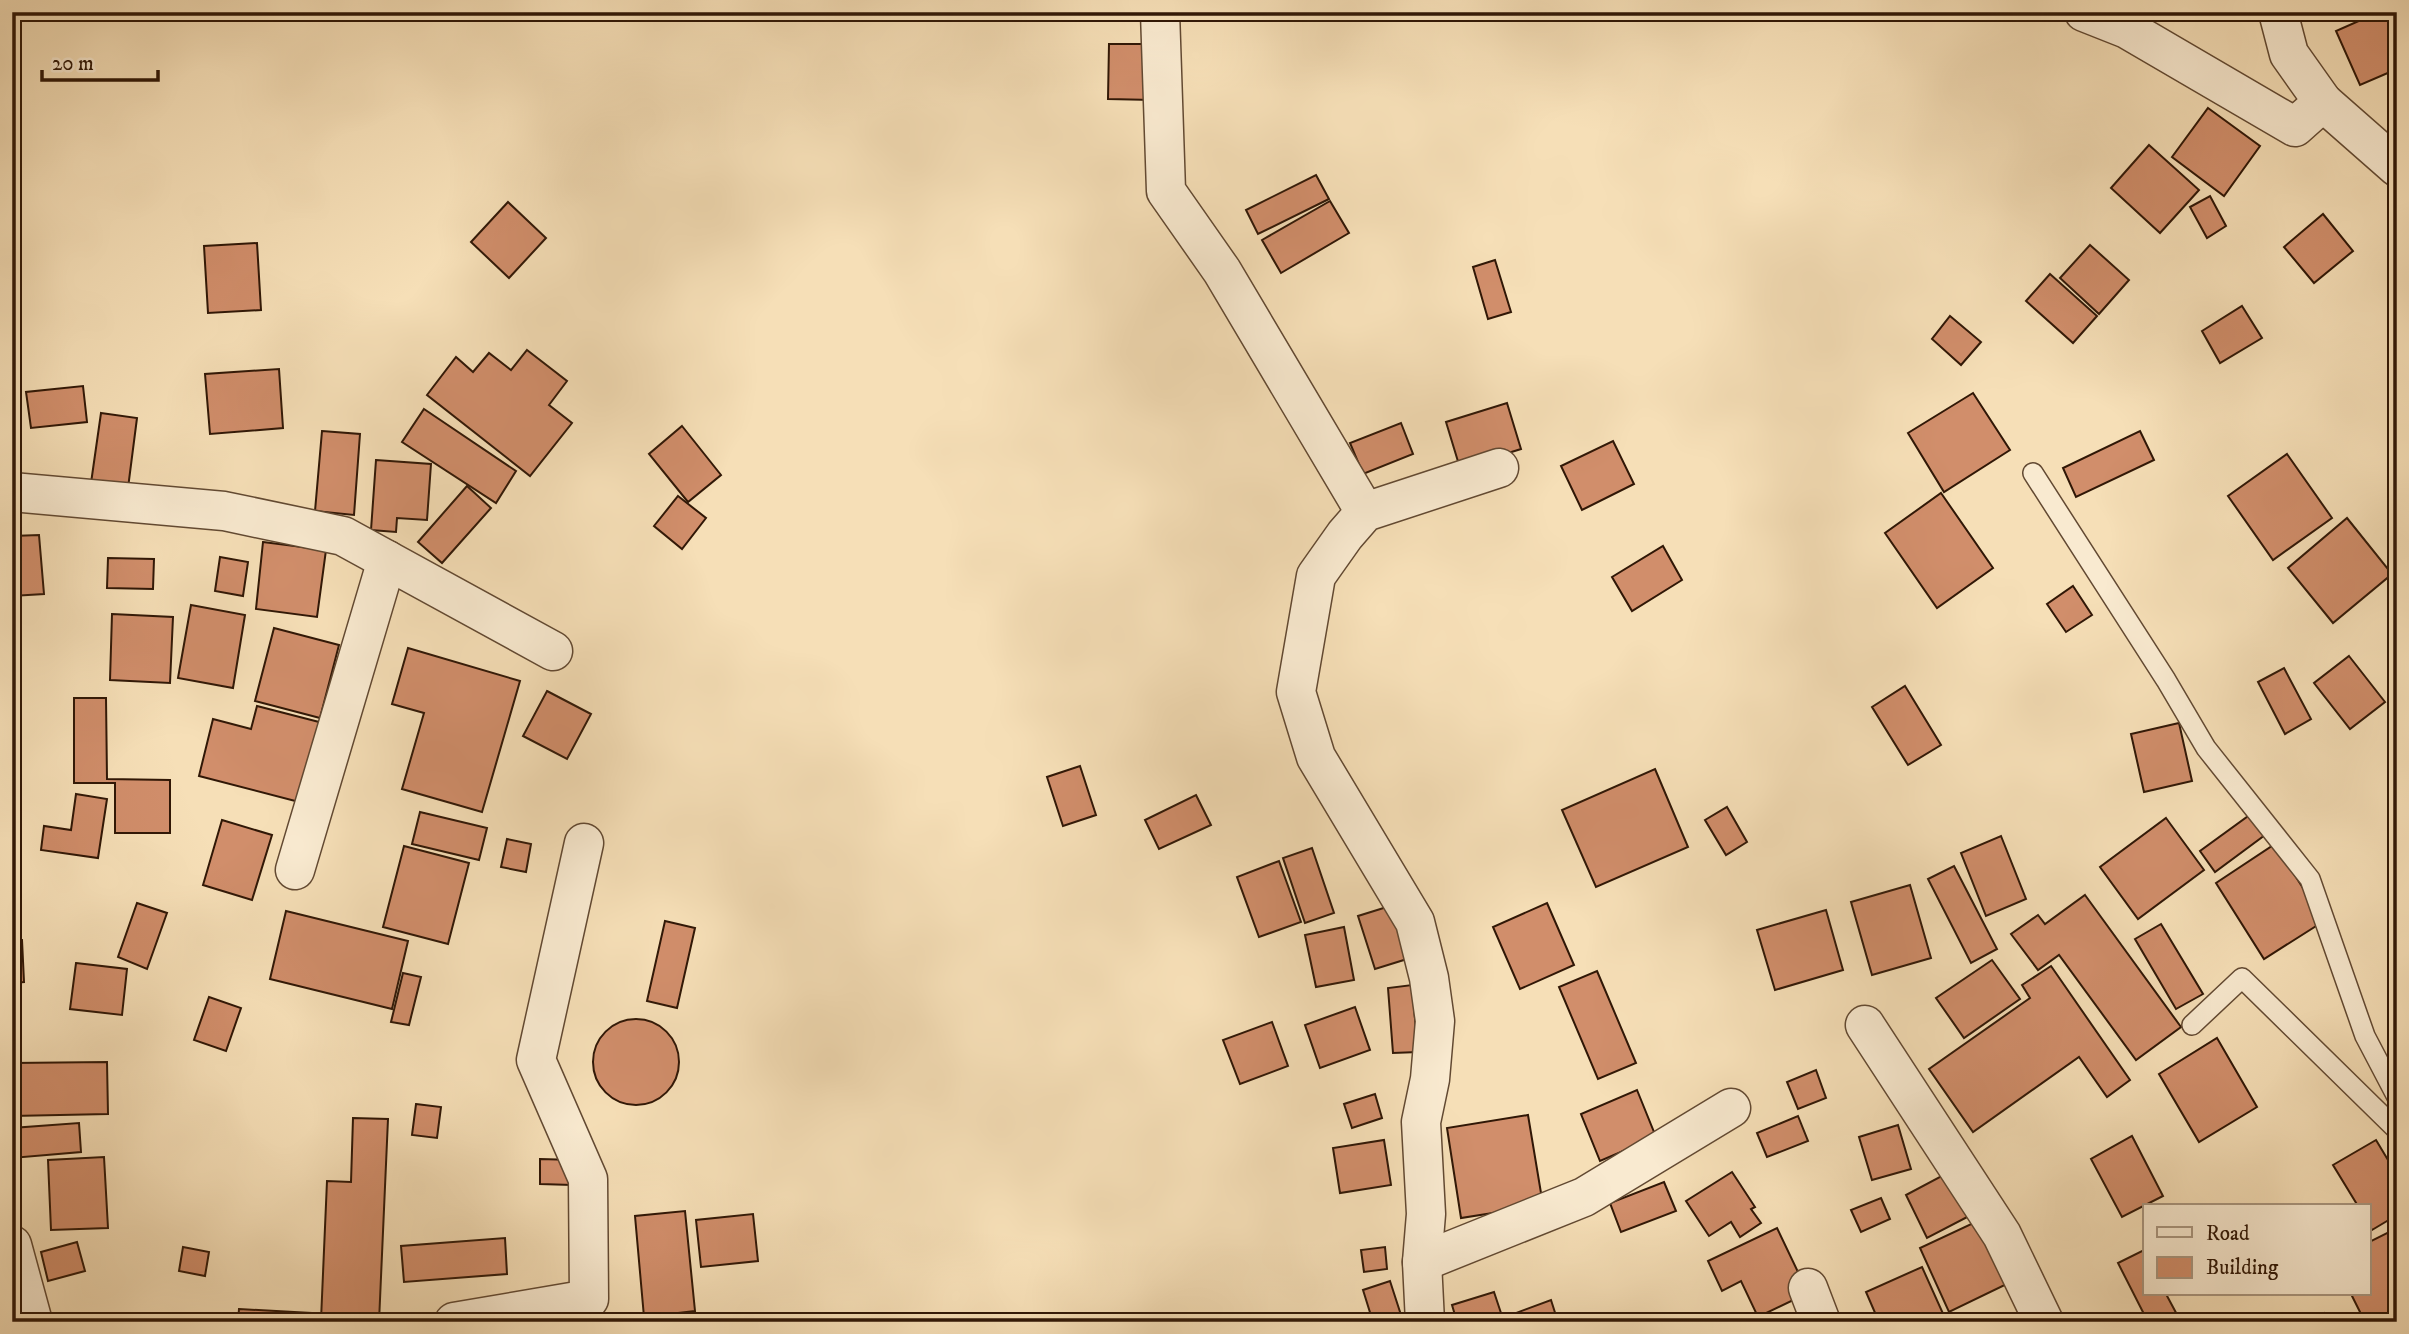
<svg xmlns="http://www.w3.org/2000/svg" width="2409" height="1334" font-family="'IM FELL DW Pica',serif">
	<rect width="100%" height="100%" fill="#f6dfb7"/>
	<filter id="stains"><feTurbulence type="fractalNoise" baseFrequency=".00286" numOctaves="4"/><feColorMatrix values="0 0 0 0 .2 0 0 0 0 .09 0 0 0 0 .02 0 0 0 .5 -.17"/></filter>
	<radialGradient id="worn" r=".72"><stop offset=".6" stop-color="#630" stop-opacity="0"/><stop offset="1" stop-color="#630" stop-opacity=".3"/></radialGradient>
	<g fill="#d18e6b" stroke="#301706" stroke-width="2">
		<path d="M2379,12h10l8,19v38l-37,16 -24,-54z"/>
		<path d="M1109,44h44v56l-45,-1z"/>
		<path d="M2208,108l52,38 -36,50 -52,-39z"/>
		<path d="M2149,145l50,45 -39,43 -49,-45z"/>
		<path d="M1316,175l13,24 -71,35 -12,-24z"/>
		<path d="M2210,196l16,30 -19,12 -17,-31z"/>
		<path d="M1330,201l19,32 -68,40 -19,-33z"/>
		<path d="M508,202l38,36 -37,40 -38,-36z"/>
		<path d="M2323,214l30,37 -39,32 -30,-36z"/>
		<path d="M257,243l4,67 -53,3 -4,-67z"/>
		<path d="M2090,245l39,35 -30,34 -39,-36z"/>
		<path d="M1495,260l16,52 -23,7 -15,-52z"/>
		<path d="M2050,274l47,42 -24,27 -47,-42z"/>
		<path d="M2242,306l20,32 -42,25 -18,-32z"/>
		<path d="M1950,316l31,26 -20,23 -29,-26z"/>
		<path d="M527,350l40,31 -18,24 23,18 -42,53 -103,-81 29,-38 17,15 16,-19 22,17z"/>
		<path d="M279,369l4,59 -73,6 -5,-60z"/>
		<path d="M83,386l4,36 -56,6 -5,-36z"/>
		<path d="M1973,393l37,57 -66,42 -36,-59z"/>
		<path d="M1507,403l14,46 -61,19 -14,-46z"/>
		<path d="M424,409l92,62 -20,32 -94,-61z"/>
		<path d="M101,413l36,5 -9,70 -37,-5z"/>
		<path d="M1401,423l12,31 -50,20 -13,-31z"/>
		<path d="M682,426l39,49 -33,27 -39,-48z"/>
		<path d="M322,431l38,3 -6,81 -39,-4z"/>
		<path d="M2140,431l14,29 -78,37 -13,-29z"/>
		<path d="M1613,441l21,43 -52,26 -21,-44z"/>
		<path d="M2287,454l45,64 -59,42 -45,-64z"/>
		<path d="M376,460l55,4 -4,56 -30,-2 -1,14 -25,-2z"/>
		<path d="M467,486l24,22 -49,55 -24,-21z"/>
		<path d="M1941,493l52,75 -56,40 -52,-75z"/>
		<path d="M678,496l28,22 -24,31 -28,-23z"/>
		<path d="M2347,518l45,56 -59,49 -45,-55z"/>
		<path d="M39,535l5,59 -32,2v-60z"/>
		<path d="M263,542l63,8 -9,67 -61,-8z"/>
		<path d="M1663,546l19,34 -50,31 -20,-34z"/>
		<path d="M220,557l28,5 -5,34 -28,-5z"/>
		<path d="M108,558l46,1 -1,30 -46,-1z"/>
		<path d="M2073,586l19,29 -26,17 -19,-28z"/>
		<path d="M191,605l54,10 -12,73 -55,-10z"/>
		<path d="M112,614l61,3 -3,66 -60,-3z"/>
		<path d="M274,628l65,17 -19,73 -65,-17z"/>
		<path d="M408,648l112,33 -38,131 -80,-23 22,-76 -32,-9z"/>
		<path d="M2349,656l36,46 -35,27 -36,-46z"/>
		<path d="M2284,668l27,51 -26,15 -27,-52z"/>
		<path d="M1905,686l36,59 -33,20 -36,-58z"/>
		<path d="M547,691l44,23 -24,45 -44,-23z"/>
		<path d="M74,698h32l1,81 63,1v53h-55v-50h-41z"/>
		<path d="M257,706l66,17 -20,80 -104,-27 14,-57 38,10z"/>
		<path d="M2179,723l13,58 -48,11 -13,-58z"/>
		<path d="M1080,766l16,49 -33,11 -16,-49z"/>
		<path d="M1655,769l33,78 -92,40 -34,-77z"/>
		<path d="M76,794l31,5 -9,59 -57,-8 3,-24 27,4z"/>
		<path d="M1196,795l15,30 -52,24 -14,-29z"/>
		<path d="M1727,807l20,35 -21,13 -21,-35z"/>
		<path d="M420,812l67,16 -8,32 -67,-16z"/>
		<path d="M2251,814l14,21 -50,37 -15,-21z"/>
		<path d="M2166,818l38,52 -66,49 -38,-52z"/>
		<path d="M222,820l50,15 -20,65 -49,-15z"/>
		<path d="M2001,836l25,63 -40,17 -25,-63z"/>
		<path d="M507,839l24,5 -5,28 -25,-5z"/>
		<path d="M2275,844l49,77 -60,38 -48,-76z"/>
		<path d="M404,846l65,17 -21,81 -65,-17z"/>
		<path d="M1312,848l22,65 -29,10 -22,-65z"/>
		<path d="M1279,861l22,61 -42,15 -22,-60z"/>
		<path d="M1954,866l43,83 -26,14 -43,-84z"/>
		<path d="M1910,885l21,73 -59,17 -21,-73z"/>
		<path d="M2085,895l96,132 -45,33 -77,-105 -21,15 -27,-36 27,-19 7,9z"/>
		<path d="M137,903l30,10 -20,56 -29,-12z"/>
		<path d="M1547,903l27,62 -54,24 -27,-62z"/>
		<path d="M1390,906l17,53 -32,10 -17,-53z"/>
		<path d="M1826,910l17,60 -68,20 -18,-60z"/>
		<path d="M286,911l122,30 -16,68 -122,-30z"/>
		<path d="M665,921l30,7 -18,80 -30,-7z"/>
		<path d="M2161,924l42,70 -27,15 -41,-70z"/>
		<path d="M1344,927l10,53 -38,7 -11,-52z"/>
		<path d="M22,940l2,42 -12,1v-42z"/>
		<path d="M1992,960l28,39 -56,39 -28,-40z"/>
		<path d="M76,963l51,6 -5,46 -52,-6z"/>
		<path d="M2051,966l79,114 -23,17 -28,-40 -106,75 -44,-63 101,-71 -8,-13z"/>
		<path d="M1597,971l39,92 -38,16 -39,-92z"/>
		<path d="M403,973l18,4 -12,48 -18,-3z"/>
		<path d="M1412,985l6,67 -25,1 -5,-65z"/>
		<path d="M209,997l32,11 -15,43 -32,-11z"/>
		<path d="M1355,1007l15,43 -50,18 -15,-43z"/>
		<circle cx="636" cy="1062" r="43"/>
		<path d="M1272,1022l16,44 -48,18 -17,-44z"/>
		<path d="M2217,1038l40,69 -58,35 -40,-68z"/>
		<path d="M107,1062l1,52 -96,2v-53z"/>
		<path d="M1816,1070l10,28 -28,11 -11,-27z"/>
		<path d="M1637,1090l19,47 -56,24 -19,-47z"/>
		<path d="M1375,1094l7,24 -30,10 -8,-24z"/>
		<path d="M416,1104l25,3 -4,31 -25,-3z"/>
		<path d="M1528,1115l15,90 -82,13 -14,-90z"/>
		<path d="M1798,1116l10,25 -41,16 -10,-24z"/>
		<path d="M353,1118l35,1 -9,203 -58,-2 6,-139 24,1z"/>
		<path d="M79,1123l2,29 -69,6v-30z"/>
		<path d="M1898,1125l13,44 -39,11 -13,-43z"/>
		<path d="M2132,1136l31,60 -41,21 -31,-58z"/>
		<path d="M1384,1140l7,45 -51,8 -7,-45z"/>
		<path d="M2376,1140l21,35v40l-25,15 -3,-5v-19h-11l-25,-41z"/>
		<path d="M104,1157l4,71 -57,2 -3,-70z"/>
		<path d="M540,1159l34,1 -2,25 -32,-1z"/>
		<path d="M1951,1171l22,43 -46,24 -21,-43z"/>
		<path d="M1732,1172l23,35 -4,2 10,14 -21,14 -9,-15 -22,14 -23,-35z"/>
		<path d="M1664,1182l12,29 -55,21 -11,-29z"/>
		<path d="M1881,1198l9,21 -29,13 -10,-22z"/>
		<path d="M685,1211l10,100 -51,6 -9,-101z"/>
		<path d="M753,1214l5,47 -57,6 -5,-47z"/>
		<path d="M1984,1218l29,63 -64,31 -29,-64z"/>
		<path d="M1777,1228l31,65 -50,24 -17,-36 -19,10 -14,-30z"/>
		<path d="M2397,1228v83l-21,11h-11l-14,-28h18v-52z"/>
		<path d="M505,1238l2,36 -103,8 -3,-36z"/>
		<path d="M77,1242l8,29 -37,10 -7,-29z"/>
		<path d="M183,1247l26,5 -4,24 -26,-5z"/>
		<path d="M1385,1247l2,22 -23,3 -3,-22z"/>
		<path d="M2144,1250l1,44h21l15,28h-33l-30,-59z"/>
		<path d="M1922,1267l23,51 -7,4h-59l-13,-30z"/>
		<path d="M1390,1281l11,34 -28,7 -10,-32z"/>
		<path d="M1494,1292l7,21 -27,9h-17l-5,-17z"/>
		<path d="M1551,1300l7,22h-48l-2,-6z"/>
		<path d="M239,1309l72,4 -1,9h-72z"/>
		<path d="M2324,1313l5,9h-22z"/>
	</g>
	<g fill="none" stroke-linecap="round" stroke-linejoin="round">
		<defs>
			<g id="lane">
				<path d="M2033,473l133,207 40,68 104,131 55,157 32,61"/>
				<path d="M2192,1025l50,-47 155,152"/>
			</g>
			<g id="street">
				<path d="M1160,12l6,179 56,80 143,241"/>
				<path d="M2084,12l43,17 168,98 28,-25"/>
				<path d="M2278,12l11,42 34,48 74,65"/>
				<path d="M12,492l212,19 119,25 210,115"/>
				<path d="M295,870l92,-310"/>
				<path d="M1865,1025l137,210 42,87"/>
				<path d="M12,1245l21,77"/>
				<path d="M1422,1262l162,-65 147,-89"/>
				<path d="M1808,1288l13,34"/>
				<path d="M454,1322l135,-23 -1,-120 -52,-119 48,-217"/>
				<path d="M1425,1322l-3,-60 4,-48 -5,-92 9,-43 5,-58 -6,-43 -14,-56 -99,-165 -20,-65 20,-116 29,-41 20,-23 134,-44"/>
			</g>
		</defs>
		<use href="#lane" stroke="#624932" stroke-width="22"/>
		<use href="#street" stroke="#624932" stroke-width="41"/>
		<use href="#lane" stroke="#f9ead0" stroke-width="19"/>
		<use href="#street" stroke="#f9ead0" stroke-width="38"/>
	</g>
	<rect width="2409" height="1334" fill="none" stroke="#f6dfb7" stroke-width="42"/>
	<rect x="14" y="14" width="2381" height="1306" fill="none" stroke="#301706" stroke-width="3.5"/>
	<rect x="21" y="21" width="2367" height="1292" fill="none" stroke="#301706" stroke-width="2"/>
	<rect x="2143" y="1204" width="228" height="91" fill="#f9ead0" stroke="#a9967f" stroke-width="2"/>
	<rect x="2157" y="1227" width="35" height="10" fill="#f9ead0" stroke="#a9967f" stroke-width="2"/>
	<text x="2206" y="1240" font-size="21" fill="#301706">Road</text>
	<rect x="2157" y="1257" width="35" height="21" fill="#d18e6b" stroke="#a9967f" stroke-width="2"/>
	<text x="2206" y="1274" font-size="21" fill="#301706">Building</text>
	<path d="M42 70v10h116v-10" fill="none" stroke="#301706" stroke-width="3.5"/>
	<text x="52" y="70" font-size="21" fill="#301706" stroke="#f9ead0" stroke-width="5" paint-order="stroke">20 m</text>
	<rect width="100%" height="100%" filter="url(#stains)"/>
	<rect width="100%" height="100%" fill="url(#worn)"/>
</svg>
